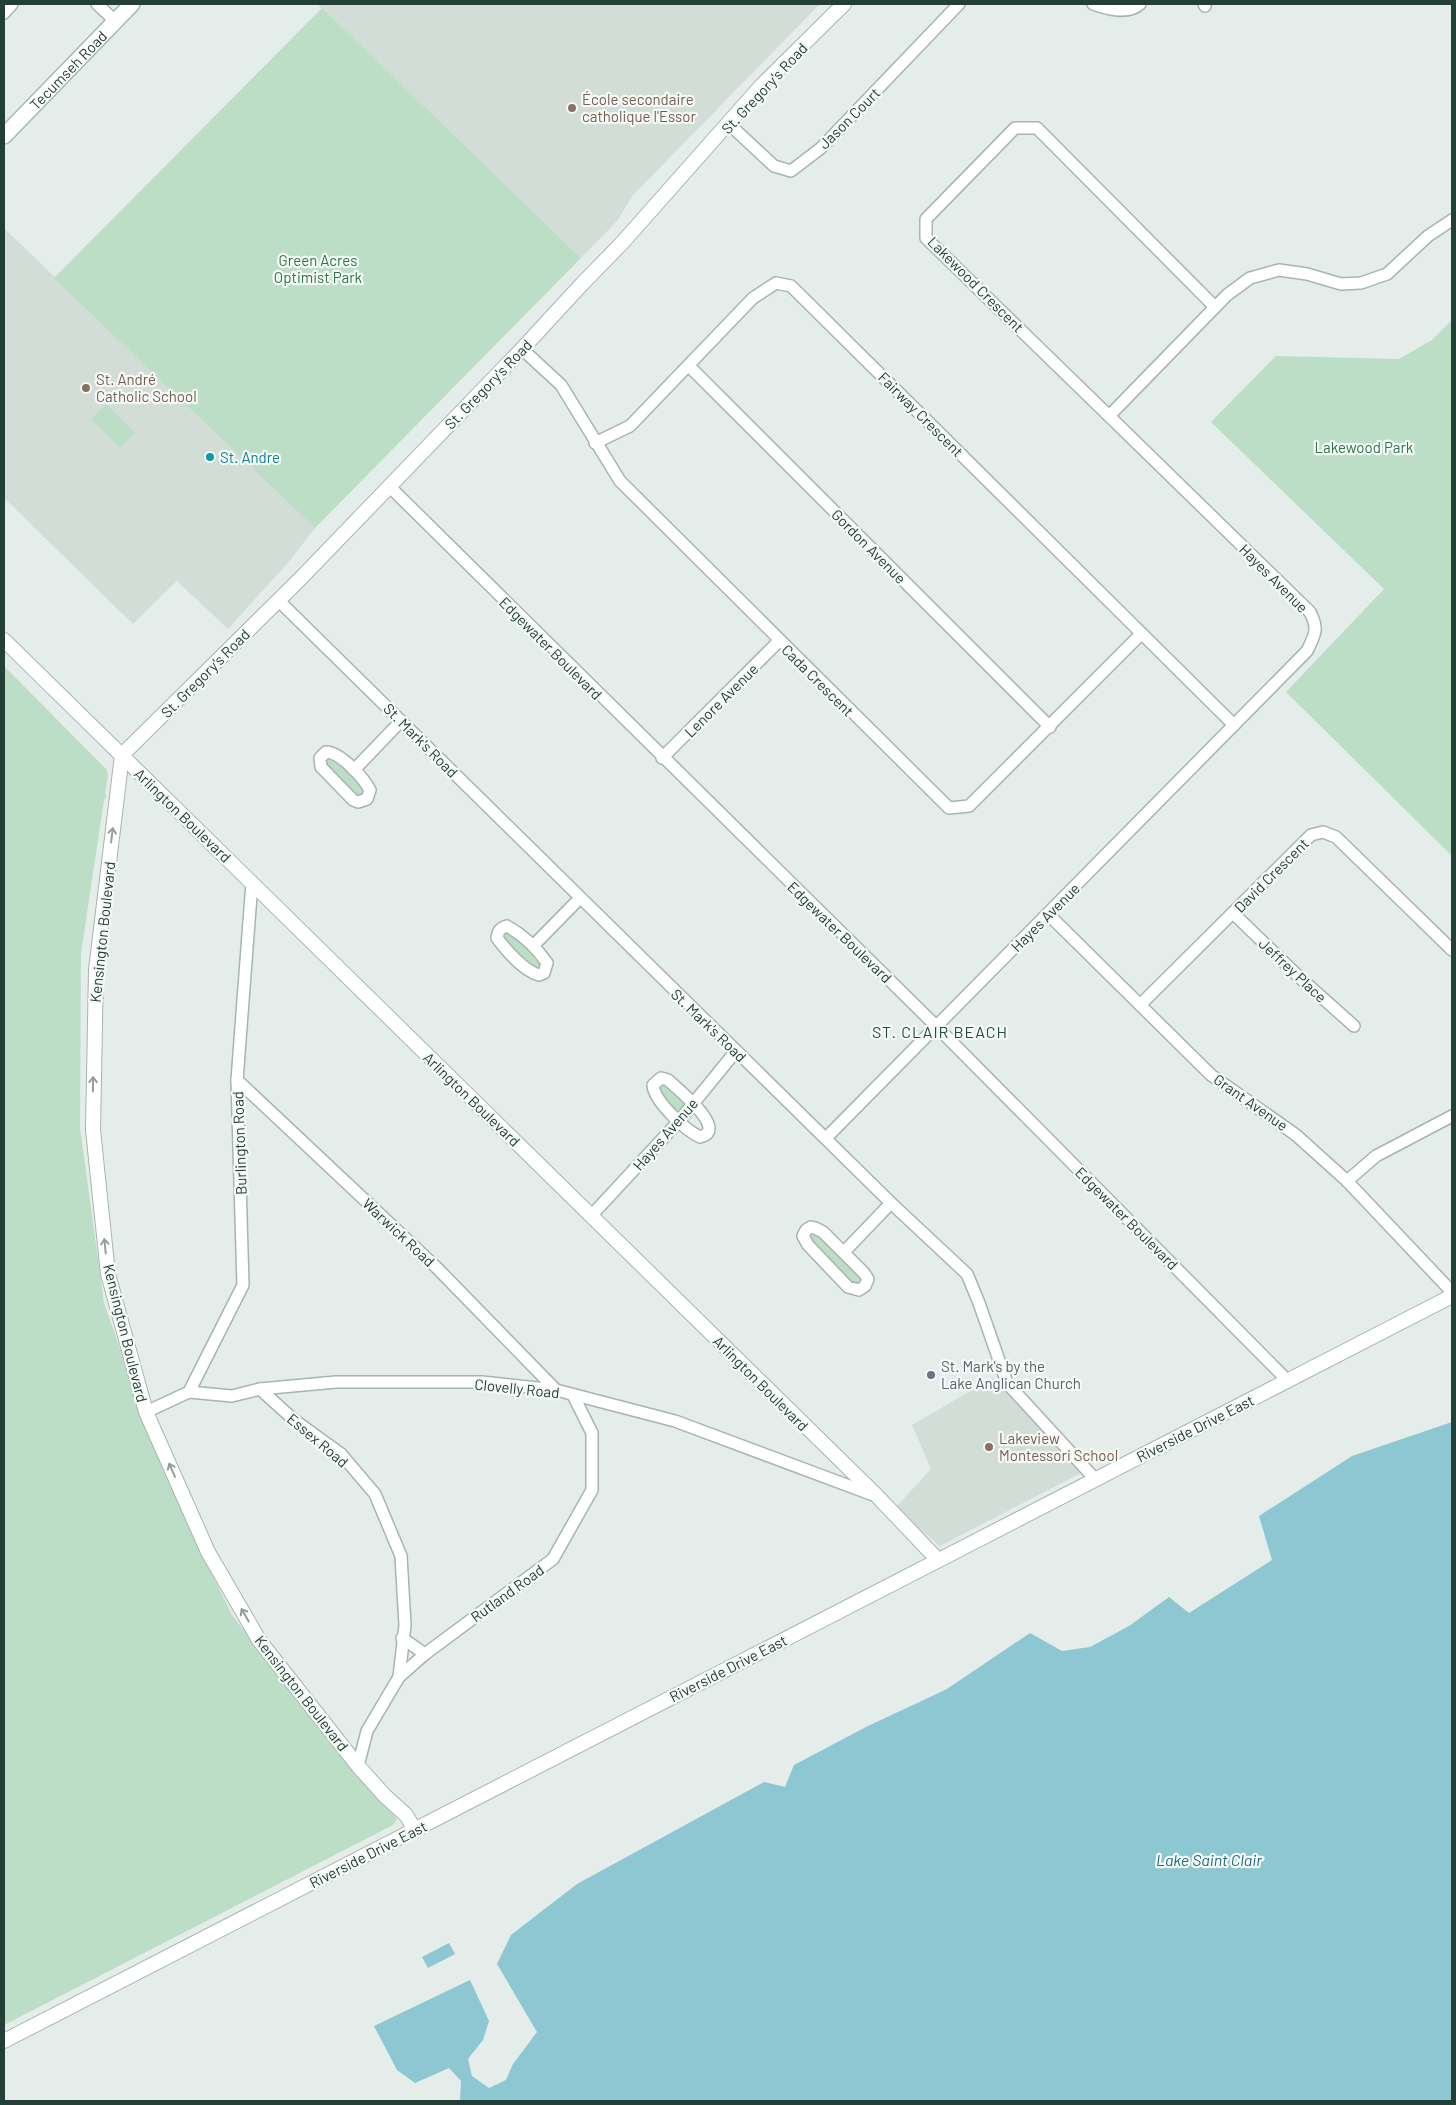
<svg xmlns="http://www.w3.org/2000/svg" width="1456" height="2105" font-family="Barlow,sans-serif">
	<rect width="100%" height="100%" fill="#e4ede9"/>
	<g fill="#d2ddd8">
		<path d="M317,4h503l-187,191 -16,26 -36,37z"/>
		<path d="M4,228l311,300 -28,36 -59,65 -51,-48 -44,43 -129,-126z"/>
		<path d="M993,1378l88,95 -141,73 -45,-38 36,-39 -19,-44z"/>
	</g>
	<g fill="#bddec6">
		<path d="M322,8l259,250 -266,270 -261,-250z"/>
		<path d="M1452,320v536l-166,-164 98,-103 -173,-167 65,-66 123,3 33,-19z"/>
		<path d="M106,404l29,29 -15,15 -29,-29z"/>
		<path d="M4,666l103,104 1,6 -3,18 2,2 -3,4 -23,153 -1,175 24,175 53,152 41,91 34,69 120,155 45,49 -4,6 -389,200z"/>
		<path d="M327,757l9,1 29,31 -2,7 -5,1 -32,-29 -1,-8z"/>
		<path d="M504,932h6l32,30 -1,5 -7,2 -31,-28 -1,-6z"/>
		<path d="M665,1083l21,19 -4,6 -7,3 -12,-12 -5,-13z"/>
		<path d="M810,1233h7l46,45 -3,6 -6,2 -46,-45z"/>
	</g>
	<g fill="#8dc7d1">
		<path d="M1452,1422v679h-992l1,-20 -12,-13 -34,15 -18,-13 -23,-44 96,-46 19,41 -6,19 -15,19 4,17 17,12 17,-8 7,-16 24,-32 -40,-68 14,-29 66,-51 187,-102 21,5 9,-22 72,-38 81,-38 83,-56 32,18 28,-4 39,-21 40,-29 20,16 83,-53 -13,-44 93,-60z"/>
		<path d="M449,1943l6,11 -27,14 -6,-11z"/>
	</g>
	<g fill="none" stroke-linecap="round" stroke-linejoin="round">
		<defs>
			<g id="minor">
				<path d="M97,4l18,17"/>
				<path d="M1093,4c14,5 35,11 47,0"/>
				<path d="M1204,4l1,2"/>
				<path d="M4,13l8,-9"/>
				<path d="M729,124l45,42 17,5 30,-23 138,-144"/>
				<path d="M522,349l39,36 59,96 329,327 20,-2 172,-172"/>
				<path d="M689,366l361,361"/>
				<path d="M1109,416l-183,-178v-19l89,-91h22l178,179"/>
				<path d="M595,443l35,-17 123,-128 23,-15 15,3 443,439"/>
				<path d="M389,486l548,541 351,354"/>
				<path d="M278,600l613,603 76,71 12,29 28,80 88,96"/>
				<path d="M326,752c14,0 37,25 44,38l-3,9 -9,3 -5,-2 -32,-33 -1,-9z"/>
				<path d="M662,758l117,-117"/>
				<path d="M354,770l47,-49"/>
				<path d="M1233,913l65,63 56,50"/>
				<path d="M1048,914l163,161 85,60 51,46 105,111"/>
				<path d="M507,926c16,9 30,22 40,37l-3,10 -5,2c-15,-4 -33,-25 -42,-37 1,-7 3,-10 10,-12z"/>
				<path d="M533,946l47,-48"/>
				<path d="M1140,1005l171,-170 12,-3 13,5 116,113"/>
				<path d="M661,1078l7,2c8,8 62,50 32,57 -15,-7 -46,-36 -47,-52z"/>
				<path d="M237,1080l199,187 120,123"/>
				<path d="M826,1138l481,-487c8,-17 12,-21 3,-39l-201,-196 118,-121 23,-17 29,-8 28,4 34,10 20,-1 26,-9 41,-38 24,-16"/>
				<path d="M1347,1181l29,-25 76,-40"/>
				<path d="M591,1216l88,-95 57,-70"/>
				<path d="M811,1227l4,1 8,4 41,41 4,6 -3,7 -6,4 -11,-3 -40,-42 -5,-9 3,-6z"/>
				<path d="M844,1252l47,-49"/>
				<path d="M260,1389l34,31 47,34 34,40 26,62 4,69 -6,52"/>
				<path d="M189,1392l54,-107 -6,-205 15,-198"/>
				<path d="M146,1412l43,-20 43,4 28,-7 76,-7h146l74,8 119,31 201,75"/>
				<path d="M402,1638l23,16"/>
				<path d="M358,1766l9,-35 32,-54 26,-23 128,-95 39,-69v-57l-19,-38"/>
			</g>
			<g id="tertiary">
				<path d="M4,640l873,856 61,64"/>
				<path d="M122,755l-26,215 -3,160 15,144 38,138 62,140 51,88 99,126 27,30 21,19 9,15"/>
				<path d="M122,755l179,-177 221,-229 60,-65 40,-41 140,-158 82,-81"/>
				<path d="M4,2041l1448,-745"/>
			</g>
			<g id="secondary">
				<path id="s1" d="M4,136l128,-132"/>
			</g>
		</defs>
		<use href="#minor" stroke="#a7b5b0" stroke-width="14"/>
		<use href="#tertiary" stroke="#a7b5b0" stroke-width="16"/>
		<use href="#secondary" stroke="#a2b9b1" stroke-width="18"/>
		<use href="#minor" stroke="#fff" stroke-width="11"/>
		<use href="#tertiary" stroke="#fff" stroke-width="14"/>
		<use href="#secondary" stroke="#fff" stroke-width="15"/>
	</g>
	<defs><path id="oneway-shaft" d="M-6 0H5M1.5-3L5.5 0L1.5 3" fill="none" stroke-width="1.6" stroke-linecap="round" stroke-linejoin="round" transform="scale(1.25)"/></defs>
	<g stroke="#929f9b">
		<use href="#oneway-shaft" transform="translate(112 835) rotate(-83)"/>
		<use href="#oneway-shaft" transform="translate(93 1084) rotate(-89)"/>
		<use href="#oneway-shaft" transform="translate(105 1246) rotate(-96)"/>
		<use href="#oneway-shaft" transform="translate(172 1470) rotate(-114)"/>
		<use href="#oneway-shaft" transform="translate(245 1615) rotate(-120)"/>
	</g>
	<g fill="#8d6e63" stroke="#f5faf7" stroke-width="2">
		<circle cx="572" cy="108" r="5"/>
		<circle cx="86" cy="388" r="5"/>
		<circle cx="989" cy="1447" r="5"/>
	</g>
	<circle fill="#0f9aa8" stroke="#f5faf7" stroke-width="2" cx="210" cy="457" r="5"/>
	<circle fill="#6b7280" stroke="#f5faf7" stroke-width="2" cx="931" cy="1375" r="5"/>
	<g text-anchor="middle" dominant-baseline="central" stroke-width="4.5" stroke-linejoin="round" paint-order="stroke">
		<g font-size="15" fill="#243f37" stroke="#f5faf7">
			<text stroke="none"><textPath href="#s1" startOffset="92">Tecumseh Road</textPath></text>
			<text transform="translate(764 88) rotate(-47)">St. Gregory's Road</text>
			<text transform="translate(849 118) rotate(-45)">Jason Court</text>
			<text transform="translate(976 284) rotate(45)">Lakewood Crescent</text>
			<text transform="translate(488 384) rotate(-46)">St. Gregory's Road</text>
			<text transform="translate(921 414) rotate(45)">Fairway Crescent</text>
			<text transform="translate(869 546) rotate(45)">Gordon Avenue</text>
			<text transform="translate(1274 578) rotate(45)">Hayes Avenue</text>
			<text transform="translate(551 648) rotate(45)">Edgewater Boulevard</text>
			<text transform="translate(205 673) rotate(-45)">St. Gregory's Road</text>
			<text transform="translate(818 680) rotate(45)">Cada Crescent</text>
			<text transform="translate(721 700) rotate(-45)">Lenore Avenue</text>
			<text transform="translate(421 740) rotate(45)">St. Mark's Road</text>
			<text transform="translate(183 815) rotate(44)">Arlington Boulevard</text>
			<text transform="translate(1271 875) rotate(-45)">David Crescent</text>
			<text transform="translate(1045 917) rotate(-45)">Hayes Avenue</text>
			<text transform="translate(102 932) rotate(-84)">Kensington Boulevard</text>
			<text transform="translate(840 932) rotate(44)">Edgewater Boulevard</text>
			<text transform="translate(1293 970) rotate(43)">Jeffrey Place</text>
			<text transform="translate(709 1025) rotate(44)">St. Mark's Road</text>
			<text transform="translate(472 1099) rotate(44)">Arlington Boulevard</text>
			<text transform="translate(1251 1102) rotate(35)">Grant Avenue</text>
			<text transform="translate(665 1134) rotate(-49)">Hayes Avenue</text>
			<text transform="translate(239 1143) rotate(-92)">Burlington Road</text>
			<text transform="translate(1127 1218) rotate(45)">Edgewater Boulevard</text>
			<text transform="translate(399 1232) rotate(43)">Warwick Road</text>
			<text transform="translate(126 1333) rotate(76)">Kensington Boulevard</text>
			<text transform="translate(761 1383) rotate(45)">Arlington Boulevard</text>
			<text transform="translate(517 1388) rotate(6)">Clovelly Road</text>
			<text transform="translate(1195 1428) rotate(-27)">Riverside Drive East</text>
			<text transform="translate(318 1440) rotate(40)">Essex Road</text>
			<text transform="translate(507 1593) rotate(-36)">Rutland Road</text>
			<text transform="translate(728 1668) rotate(-27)">Riverside Drive East</text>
			<text transform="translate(302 1693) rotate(52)">Kensington Boulevard</text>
			<text transform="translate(368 1854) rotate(-27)">Riverside Drive East</text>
		</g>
		<g font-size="15" fill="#785e54" stroke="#f5faf7" text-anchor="start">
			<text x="582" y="99">École secondaire<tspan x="582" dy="17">catholique l'Essor</tspan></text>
			<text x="96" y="379">St. André<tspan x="96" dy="17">Catholic School</tspan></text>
			<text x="999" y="1438">Lakeview<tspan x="999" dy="17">Montessori School</tspan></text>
		</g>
		<g font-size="15" fill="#2e7549" stroke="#f5faf7">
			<text x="318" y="260">Green Acres<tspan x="318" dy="17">Optimist Park</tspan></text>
			<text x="1364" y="447">Lakewood Park</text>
		</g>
		<g font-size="15" fill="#0d838f" stroke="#f5faf7" text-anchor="start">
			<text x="220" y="457">St. Andre</text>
		</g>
		<g font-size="15" fill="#5b616d" stroke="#f5faf7" text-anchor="start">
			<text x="941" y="1366">St. Mark's by the<tspan x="941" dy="17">Lake Anglican Church</tspan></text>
		</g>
		<g font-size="16" letter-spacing="1" fill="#205144" stroke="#f5faf7">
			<text x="940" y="1031">ST. CLAIR BEACH</text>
		</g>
		<g font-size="16" font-style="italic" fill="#1e6b7a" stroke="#f5faf7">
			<text x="1209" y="1859">Lake Saint Clair</text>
		</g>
	</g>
	<rect width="1456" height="2105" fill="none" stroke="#243f37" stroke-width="10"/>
</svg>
